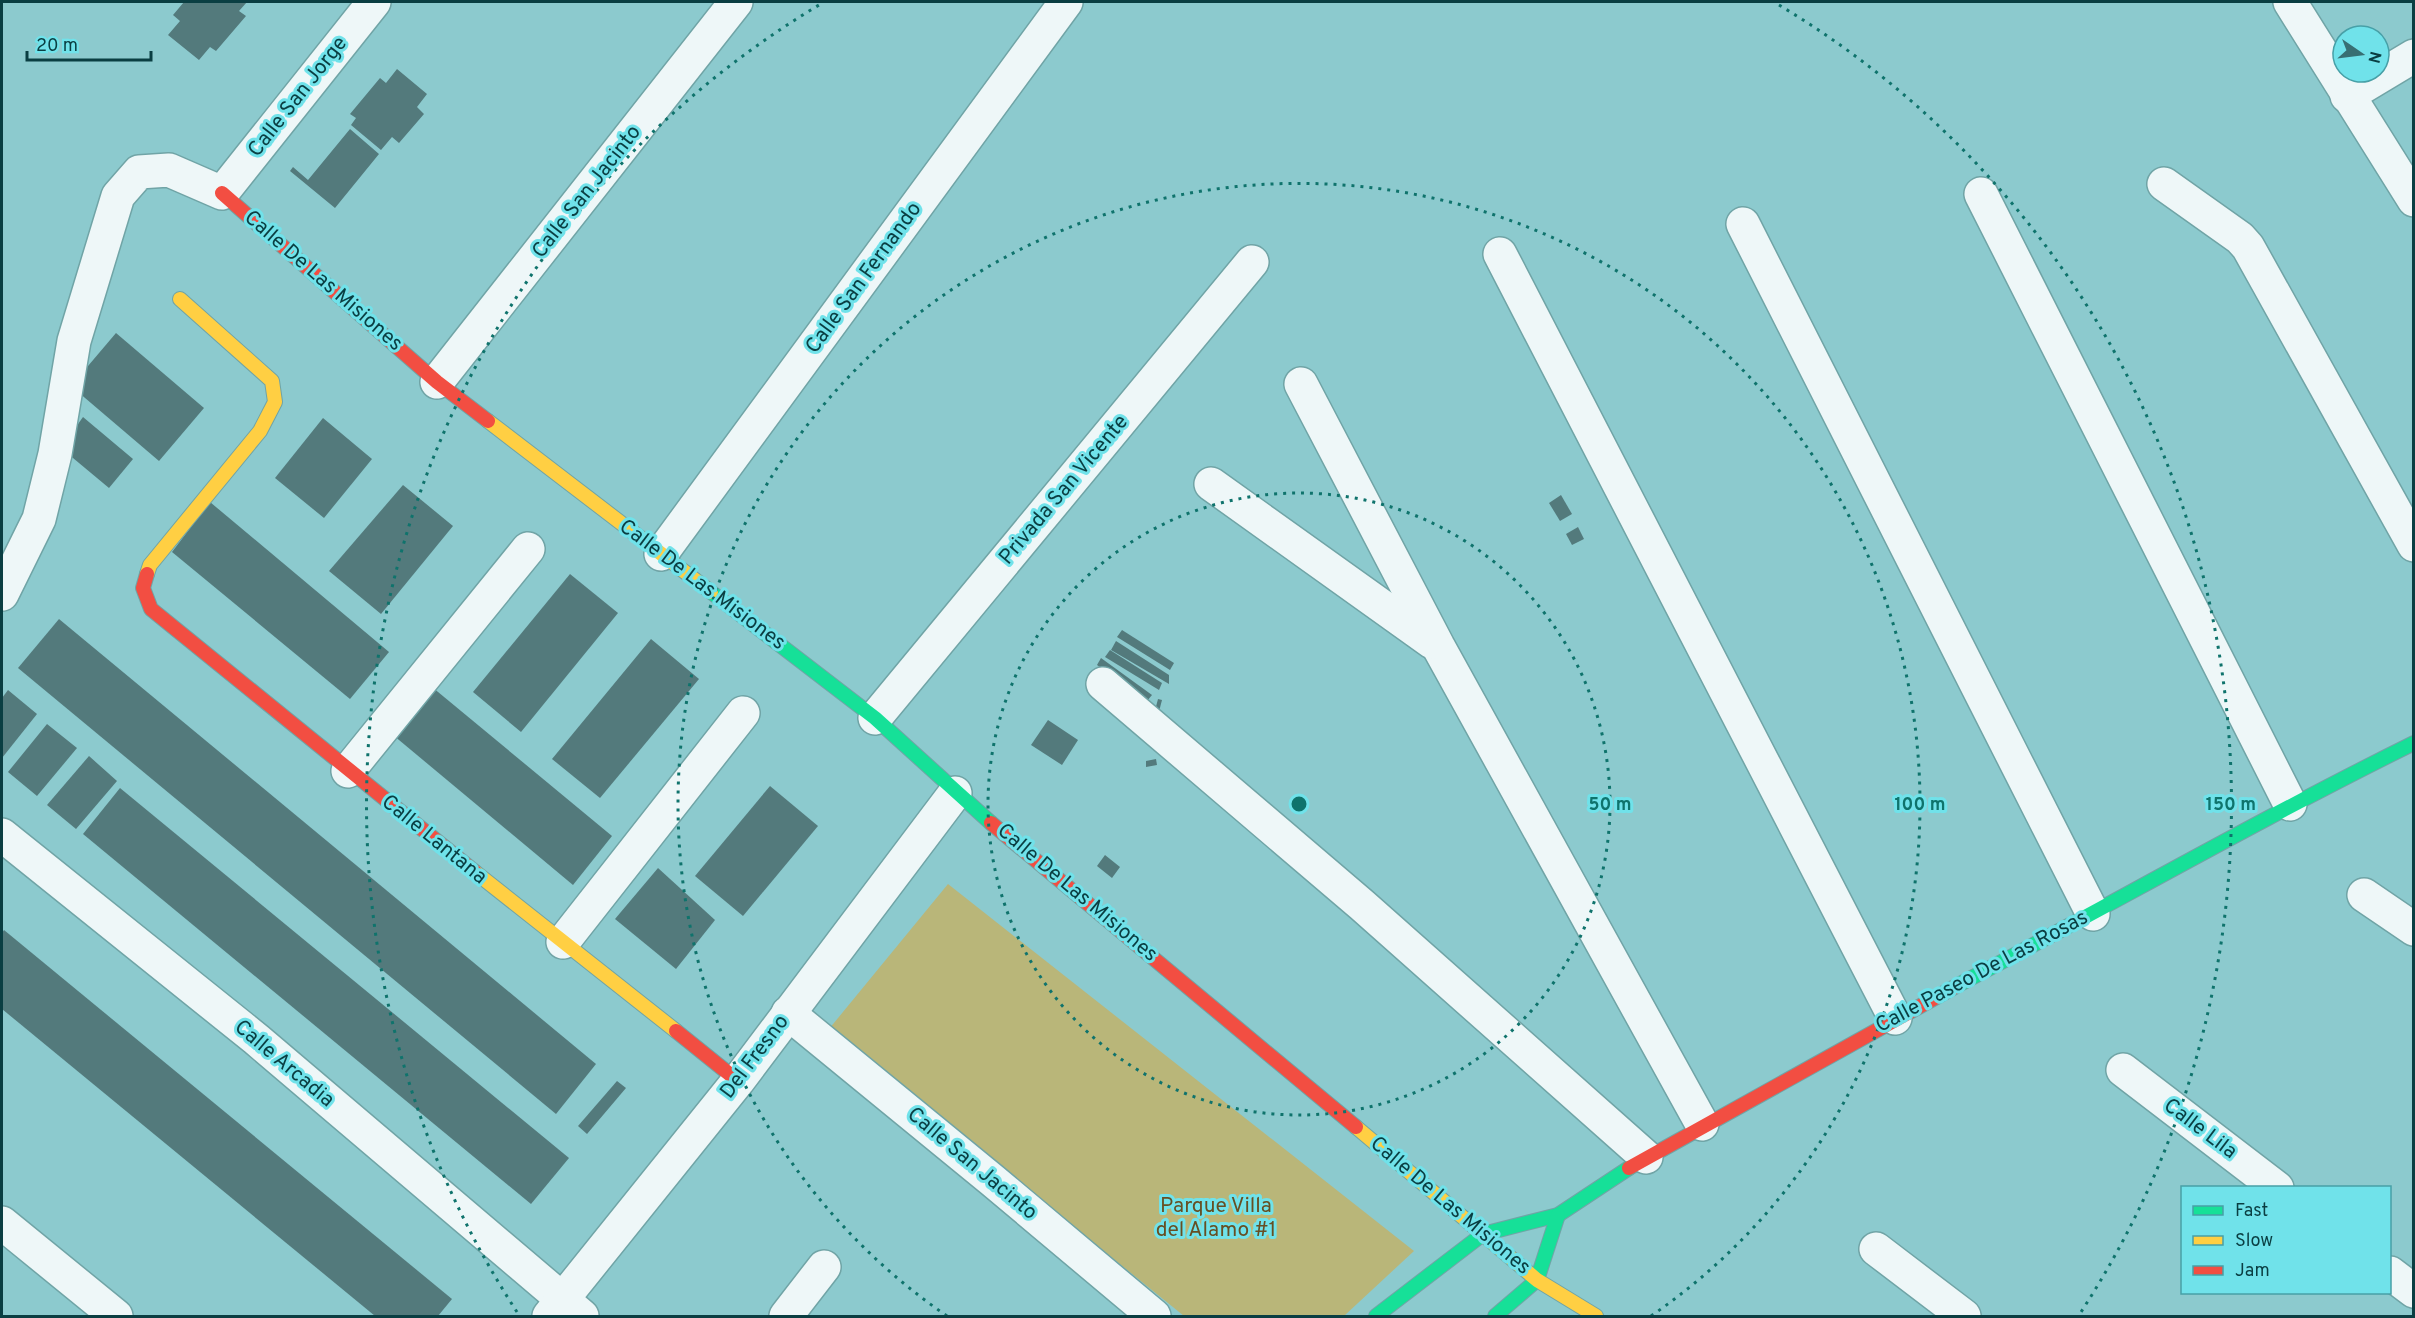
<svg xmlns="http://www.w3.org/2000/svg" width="2415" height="1318" font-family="Overpass,sans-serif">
	<rect width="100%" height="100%" fill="#8ccace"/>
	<path fill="#b9b679" d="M948,884l466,367 -70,65h-160l-355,-287z"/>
	<g fill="#537a7c">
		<path d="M184,2h63l-8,9 7,5 -30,35 -6,-4 -11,13 -31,-25 12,-14 -7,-6z"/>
		<path d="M397,69l30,25 -10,13 7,7 -25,29 -7,-6 -11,13 -30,-25 5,-7 -6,-4 30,-36 6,5z"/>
		<path d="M350,129l29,25 -44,54 -45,-37 3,-4 15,13z"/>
		<path d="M116,333l88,75 -45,53 -88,-75z"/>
		<path d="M83,417l50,42 -24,29 -48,-40z"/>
		<path d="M323,418l49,41 -48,59 -49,-40z"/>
		<path d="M403,485l50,41 -72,88 -52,-43z"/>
		<path d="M1561,495l11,19 -12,7 -11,-18z"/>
		<path d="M210,502l179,150 -39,47 -178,-147z"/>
		<path d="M1578,527l6,12 -12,6 -6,-11z"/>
		<path d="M570,574l48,39 -97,119 -48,-40z"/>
		<path d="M59,619l537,445 -40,50 -538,-446z"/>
		<path d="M1122,630l52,33 -4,7 -53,-33z"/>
		<path d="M651,639l48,40 -99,119 -48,-39z"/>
		<path d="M1116,641l53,34v9l-58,-34z"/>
		<path d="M1110,650l52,33 -3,7 -54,-33z"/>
		<path d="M1101,658l51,37 -5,6 -50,-36z"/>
		<path d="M432,687l180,149 -39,49 -180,-150z"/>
		<path d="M8,690l29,24 -35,44v-60z"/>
		<path d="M1158,699l4,1 -10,38 -4,-1z"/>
		<path d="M1048,720l30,20 -16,25 -31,-20z"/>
		<path d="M47,724l30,24 -40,48 -29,-24z"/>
		<path d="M89,756l28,25 -41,48 -29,-24z"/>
		<path d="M1156,759l1,6 -11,2v-6z"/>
		<path d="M770,786l48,40 -75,90 -48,-40z"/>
		<path d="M120,788l449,370 -38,46 -448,-370z"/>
		<path d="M1105,855l15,12 -8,11 -15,-12z"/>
		<path d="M658,868l57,52 -39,49 -61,-50z"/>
		<path d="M4,930l448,369 -14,17h-63l-373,-307v-76z"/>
		<path d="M617,1081l9,7 -39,46 -9,-8z"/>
	</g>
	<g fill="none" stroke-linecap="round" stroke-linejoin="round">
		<defs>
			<g id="street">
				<path d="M2290,2l124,198"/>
				<path d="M2347,96l67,-40"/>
				<path d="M2164,184l76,54 8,9 166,298"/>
				<path d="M1981,194l309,610"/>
				<path d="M1743,224l350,690"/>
				<path d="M1500,254l395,764"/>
				<path d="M437,382l299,-380"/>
				<path d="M1301,384l137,262 264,478"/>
				<path d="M1211,484l221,158"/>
				<path d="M661,554l405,-552"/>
				<path d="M2,594l37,-75 16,-65 19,-113 44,-145 21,-24 30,-2 53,23 152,-191"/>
				<path d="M1103,684l259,221 284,252"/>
				<path d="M875,718l377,-456"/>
				<path d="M348,771l180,-222"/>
				<path d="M2,835l254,204 326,277"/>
				<path d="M2364,895l50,34"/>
				<path d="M563,942l180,-229"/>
				<path d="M788,1013l204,167 162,136"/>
				<path d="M2123,1070l154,118"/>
				<path d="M2,1223l114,93"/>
				<path d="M1876,1249l88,67"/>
				<path d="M2390,1273l24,18"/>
				<path d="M549,1316l189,-235 217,-288"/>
				<path d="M786,1316l38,-49"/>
			</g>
			<g id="fast">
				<path d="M711,592l164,126 116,105"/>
				<path d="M1960,984c152,-80 300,-165 454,-241"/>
				<path d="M1376,1316l107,-82 75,-19 71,-47"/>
				<path d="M1495,1316l42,-36 21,-65"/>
			</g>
			<g id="slow">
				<path d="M488,421l223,171"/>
				<path d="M147,574l3,-9 110,-134 15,-29 -3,-21 -92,-82"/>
				<path d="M475,872l201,159"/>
				<path d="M1356,1127l181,153 59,36"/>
			</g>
			<g id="jam">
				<path d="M222,193l215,189 51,39"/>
				<path d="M147,574l-4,14 8,21 324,263"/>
				<path d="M991,823l365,304"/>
				<path d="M676,1031l62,50"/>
				<path d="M1629,1168l331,-184"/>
			</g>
		</defs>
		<use href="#street" stroke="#70a4a6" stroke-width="36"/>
		<use href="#fast" stroke="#70a4a6" stroke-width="16"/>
		<use href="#slow" stroke="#70a4a6" stroke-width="16"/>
		<use href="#jam" stroke="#70a4a6" stroke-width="16"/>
		<use href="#street" stroke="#eef7f8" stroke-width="33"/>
		<use href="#fast" stroke="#16e098" stroke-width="14"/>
		<use href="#slow" stroke="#ffcf43" stroke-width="14"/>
		<use href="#jam" stroke="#f24e42" stroke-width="14"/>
	</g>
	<g fill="none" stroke="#0f736c" stroke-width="3" stroke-dasharray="3 6">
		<circle cx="1299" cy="804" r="311"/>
		<path d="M947 1316A621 621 0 1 1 1651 1316"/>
		<path d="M517 1312A932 932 0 0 1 819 5M1779 5A932 932 0 0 1 2081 1312"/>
	</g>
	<g text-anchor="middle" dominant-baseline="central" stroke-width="6" stroke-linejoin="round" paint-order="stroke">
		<g font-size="21" fill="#0a3e42" stroke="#70e2ea">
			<text transform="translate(298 97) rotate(-52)">Calle San Jorge</text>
			<text transform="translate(587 192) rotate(-52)">Calle San Jacinto</text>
			<text transform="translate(864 278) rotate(-54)">Calle San Fernando</text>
			<text transform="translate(323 281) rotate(41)">Calle De Las Misiones</text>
			<text transform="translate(1064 490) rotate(-50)">Privada San Vicente</text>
			<text transform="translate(702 585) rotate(37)">Calle De Las Misiones</text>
			<text transform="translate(434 840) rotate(39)">Calle Lantana</text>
			<text transform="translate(1077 893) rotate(40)">Calle De Las Misiones</text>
			<text transform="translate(1982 972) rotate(-28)">Calle Paseo De Las Rosas</text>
			<text transform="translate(755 1057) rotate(-53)">Del Fresno</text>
			<text transform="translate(284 1064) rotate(40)">Calle Arcadia</text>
			<text transform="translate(2200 1129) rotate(37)">Calle Lila</text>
			<text transform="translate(972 1164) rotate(40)">Calle San Jacinto</text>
			<text transform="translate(1450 1206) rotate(40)">Calle De Las Misiones</text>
		</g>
		<g font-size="21" fill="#674f23" stroke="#70e2ea">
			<text x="1216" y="1206">Parque Villa<tspan x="1216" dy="24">del Alamo #1</tspan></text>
		</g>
	</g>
	<circle cx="1299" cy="804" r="9" fill="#0f736c" stroke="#70e2ea" stroke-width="3"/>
	<g font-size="18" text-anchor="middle" font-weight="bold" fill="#0f736c" stroke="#70e2ea" stroke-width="6" stroke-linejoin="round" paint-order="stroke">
		<text x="1610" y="810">50 m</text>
		<text x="1920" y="810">100 m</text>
		<text x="2231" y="810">150 m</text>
	</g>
	<rect width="2415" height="1318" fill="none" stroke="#0a3e42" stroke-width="6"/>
	<rect x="2181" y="1186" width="210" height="108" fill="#70e2ea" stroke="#47a0a7" stroke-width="1.5"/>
	<rect x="2193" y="1206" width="30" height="9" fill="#16e098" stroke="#47a0a7" stroke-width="1.5"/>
	<text x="2235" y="1216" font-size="18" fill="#0a3e42">Fast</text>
	<rect x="2193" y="1236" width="30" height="9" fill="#ffcf43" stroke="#47a0a7" stroke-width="1.5"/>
	<text x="2235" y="1246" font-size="18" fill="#0a3e42">Slow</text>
	<rect x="2193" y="1266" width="30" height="9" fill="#f24e42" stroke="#47a0a7" stroke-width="1.5"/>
	<text x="2235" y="1276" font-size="18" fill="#0a3e42">Jam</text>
	<g transform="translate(2361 54) rotate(104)"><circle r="28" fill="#70e2ea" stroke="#47a0a7" stroke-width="1.5"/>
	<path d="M0-4.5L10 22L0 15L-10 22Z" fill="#386f73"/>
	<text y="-9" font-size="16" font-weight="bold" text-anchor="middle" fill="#0a3e42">N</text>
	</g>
	<path d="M27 51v9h124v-9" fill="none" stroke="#0a3e42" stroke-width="3"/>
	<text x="36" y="51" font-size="18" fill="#0a3e42" stroke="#70e2ea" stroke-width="4.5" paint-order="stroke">20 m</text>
</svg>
